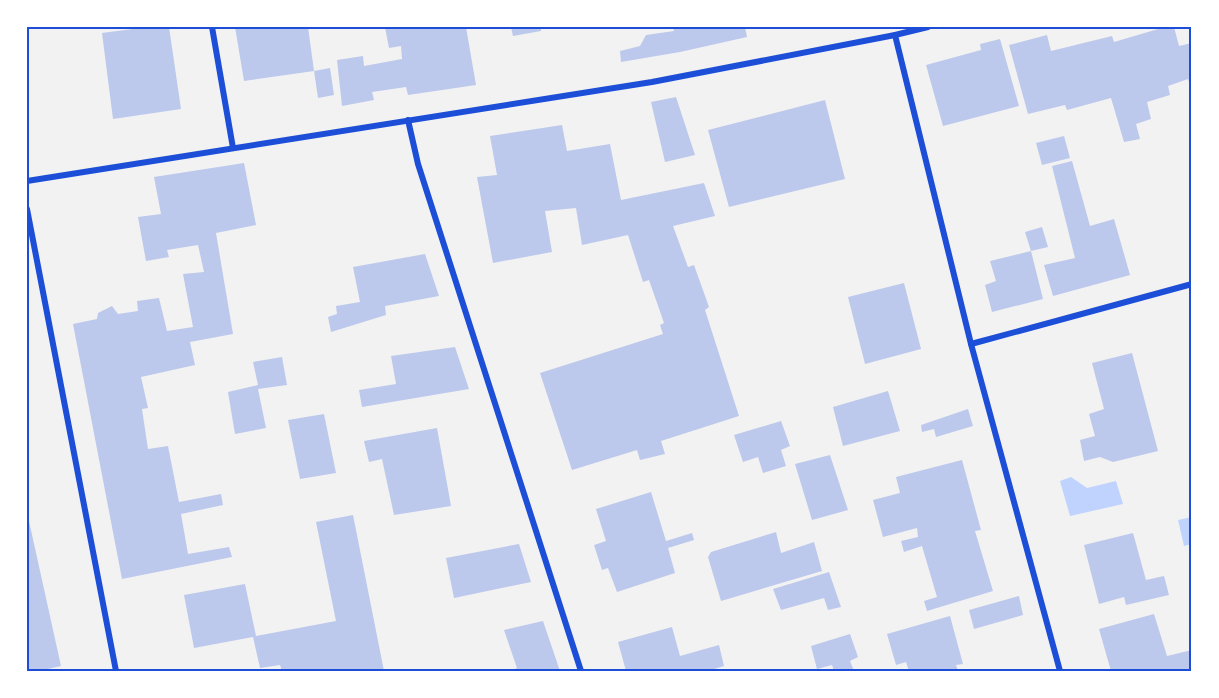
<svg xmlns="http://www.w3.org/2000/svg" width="1219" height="698" font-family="'Libre Baskerville',serif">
	<rect width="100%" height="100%" fill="#f2f2f2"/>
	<g fill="#bfd3fe">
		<path d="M1071,477l16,11 29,-7 7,23 -53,12 -10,-35z"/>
		<path d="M1192,517v27l-8,2 -6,-26z"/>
	</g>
	<g fill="#bdc9ec">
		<path d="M148,27h21l12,82 -68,10 -11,-86z"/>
		<path d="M235,27h73l6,44 -70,10z"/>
		<path d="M385,27h81l10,58 -68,10 -2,-8 -34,5 2,8 -32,6 -5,-46 26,-4 1,10 38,-7 -1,-13 -12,2z"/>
		<path d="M511,27h30v4l-28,5z"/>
		<path d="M673,27h72l2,10 -67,15 -59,10 -1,-11 20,-5 6,-11 28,-4z"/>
		<path d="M1165,27h9l5,19 13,-3v48l-4,-12 -20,7 2,9 -23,7 4,17 -15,5 4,15 -16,3 -13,-44 -44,12 -2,-5 -37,9 -19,-69 38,-10 4,16 61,-15 2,6z"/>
		<path d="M1000,39l19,67 -76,20 -17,-61 55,-15 -1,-6z"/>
		<path d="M330,68l4,27 -16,3 -4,-27z"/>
		<path d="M676,97l19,58 -30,7 -14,-60z"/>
		<path d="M825,100l20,79 -116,28 -21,-77z"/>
		<path d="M562,125l5,26 43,-7 11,56 83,-17 11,33 -42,10 15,41 6,-2 15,42 -4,3 34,106 -78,25 4,13 -25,6 -3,-10 -65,20 -32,-97 123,-39 -3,-9 4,-2 -15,-43 -6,2 -15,-47 -46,10 -6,-37 -31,3 7,41 -59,11 -16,-86 20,-2 -7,-39z"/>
		<path d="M1064,136l6,22 -28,7 -6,-22z"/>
		<path d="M1072,161l18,65 24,-7 16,56 -77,21 -9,-31 31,-7 -23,-92z"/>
		<path d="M244,163l12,62 -40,8 17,101 -43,8 5,23 -54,12 7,31 -6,1 6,40 20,-3 11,56 42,-8 2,11 -42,9 7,40 41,-7 3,10 -110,22 -49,-255 24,-5 1,-6 14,-7 6,8 20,-3 -1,-10 22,-3 8,33 26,-4 -10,-53 21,-2 -6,-27 -31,5 2,7 -23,4 -8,-44 23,-3 -7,-37z"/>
		<path d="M1042,227l6,20 -17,4 12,48 -51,13 -7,-27 11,-4 -6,-20 41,-10 -6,-19z"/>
		<path d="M425,254l14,42 -54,10 1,9 -55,17 -3,-15 9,-3 -1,-8 24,-4 -7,-35z"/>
		<path d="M904,283l17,66 -56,15 -17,-67z"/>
		<path d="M455,347l14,42 -107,18 -3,-17 37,-6 -5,-28z"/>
		<path d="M1132,353l26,98 -45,11 -13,-5 -16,4 -4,-21 15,-4 -6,-22 15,-5 -12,-46z"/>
		<path d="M282,357l5,28 -29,4 8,39 -31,6 -7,-42 30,-7 -5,-23z"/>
		<path d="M888,391l12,40 -57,15 -10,-39z"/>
		<path d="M968,409l5,17 -37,11 -2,-8 -12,3 -1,-7z"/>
		<path d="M324,414l12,59 -36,6 -12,-59z"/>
		<path d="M781,421l9,25 -9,4 5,16 -23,7 -5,-16 -15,5 -9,-27z"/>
		<path d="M437,428l14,78 -57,9 -12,-56 -13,3 -5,-21z"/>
		<path d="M830,455l18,55 -36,10 -17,-56z"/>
		<path d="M962,460l19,70 -6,1 18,60 -66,20 -3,-10 13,-4 -15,-51 -18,6 -3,-11 17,-4 -1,-9 -34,9 -10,-37 27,-7 -4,-16z"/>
		<path d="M651,492l15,49 26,-8 2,7 -26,8 7,25 -58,19 -9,-24 -6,2 -8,-25 12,-4 -10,-32z"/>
		<path d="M27,512l34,154 -22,5h-12z"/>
		<path d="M353,515l31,156h-102l-2,-6 -20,3 -7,-31 -59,11 -10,-53 61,-11 11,52 80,-15 -20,-99z"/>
		<path d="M776,532l5,21 33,-11 8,29 -101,30 -13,-44 3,-5z"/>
		<path d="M1133,533l13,47 18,-4 5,19 -43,10 -2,-8 -25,7 -15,-59z"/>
		<path d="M519,544l12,38 -77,16 -8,-40z"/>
		<path d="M829,572l12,35 -13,3 -4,-12 -43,12 -8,-21z"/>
		<path d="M1019,596l4,19 -49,14 -5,-19z"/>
		<path d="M1154,614l13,42 25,-6v21h-81l-12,-42z"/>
		<path d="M950,616l13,48 -7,1 2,6h-49l-3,-9 -10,3 -9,-31z"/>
		<path d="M543,621l17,50h-50l7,-3 -13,-38z"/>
		<path d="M672,627l8,29 39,-11 5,21 -16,5h-82l-8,-29z"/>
		<path d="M850,634l8,23 -8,4 4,10h-20l-2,-6 -15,4 -6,-23z"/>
	</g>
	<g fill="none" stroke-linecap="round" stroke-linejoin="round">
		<g stroke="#1d4ed8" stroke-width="6">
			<path d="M212,27l21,121"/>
			<path d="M895,35l76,309 89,327"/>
			<path d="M408,120l10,44 163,507"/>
			<path d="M27,181l625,-99 243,-47 33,-8"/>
			<path d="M27,209l89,462"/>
			<path d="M971,344l221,-60"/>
		</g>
	</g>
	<rect width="1219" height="698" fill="none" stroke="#ffffff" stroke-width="57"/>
	<rect x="28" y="28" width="1162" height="642" fill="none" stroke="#1d4ed8" stroke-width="2"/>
</svg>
